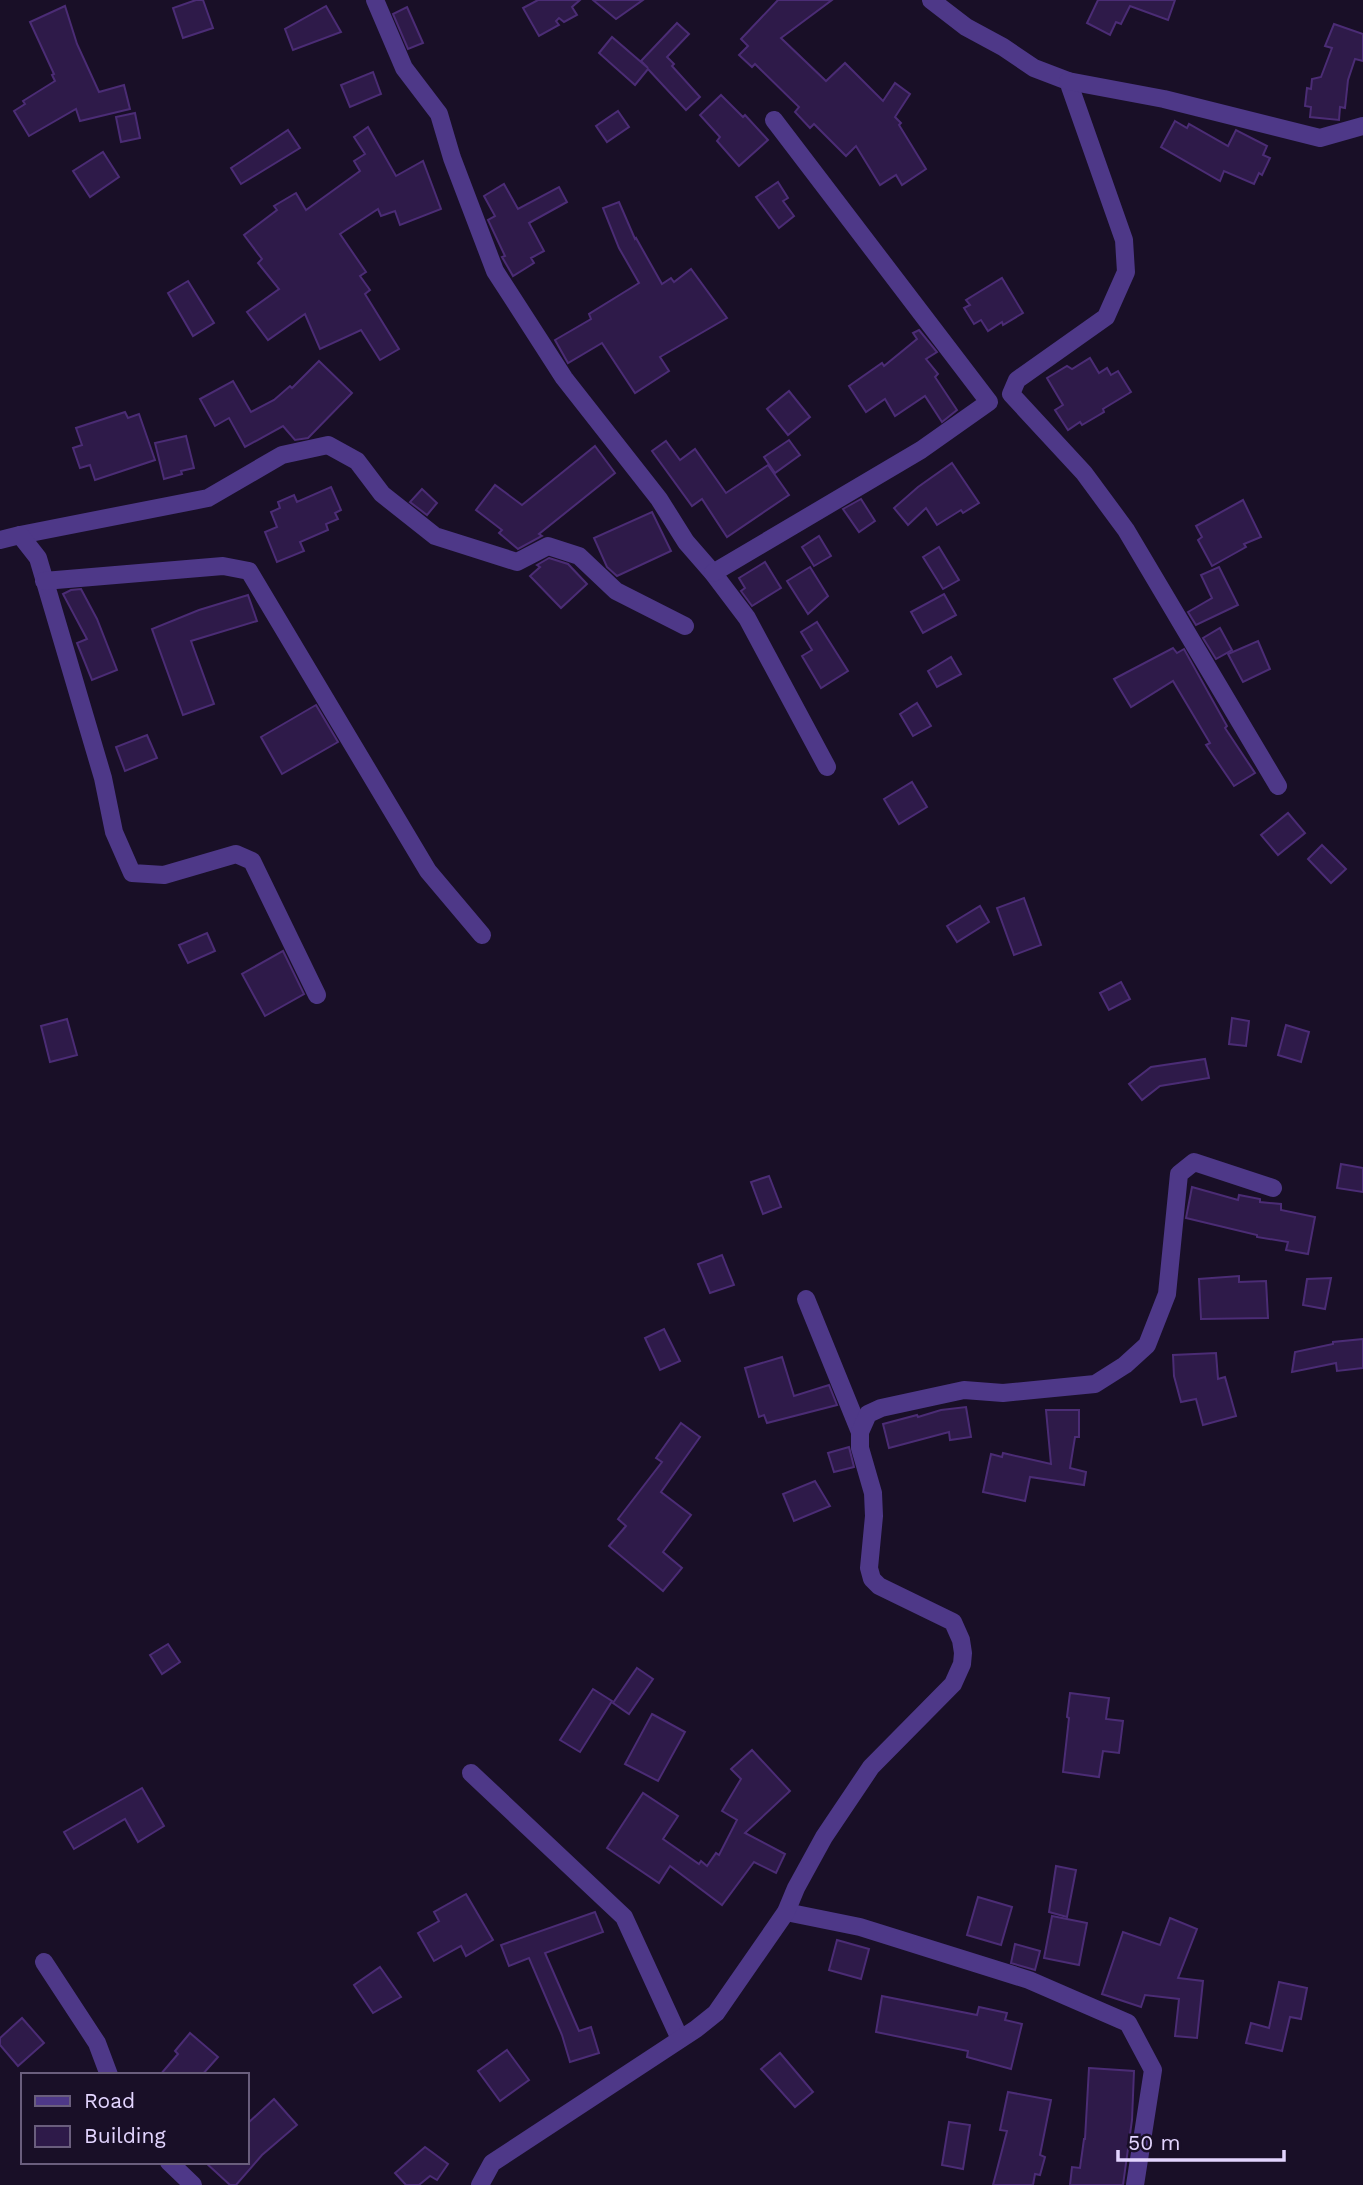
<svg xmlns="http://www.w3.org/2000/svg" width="1363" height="2185" font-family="'Work Sans',sans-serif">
	<rect width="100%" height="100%" fill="#190f27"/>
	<g fill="#2e1a49" stroke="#4b2c75" stroke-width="2">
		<path d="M196,0h7l10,28 -30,10 -10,-30z"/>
		<path d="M538,0h42l-8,7 5,8 -13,7 -5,-4 -3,3 3,4 -20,11 -16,-28z"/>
		<path d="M593,0h50l-27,19z"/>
		<path d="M778,0h54l-51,38 45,43 19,-18 38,38 12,-18 15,11 -15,23 6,6 -2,2 27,44 -24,16 -6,-10 -16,10 -24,-39 -10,10 -32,-32 -4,4 -15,-16 4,-5 -44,-43 -3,3 -13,-12 9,-9 -7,-7z"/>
		<path d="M1098,0h77l-7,20 -38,-14 -9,18 -5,-2 -6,13 -23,-12z"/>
		<path d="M65,6l12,38 22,48 25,-7 6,24 -50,12 -4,-12 -47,27 -15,-25 11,-7 -2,-3 32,-20 -3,-6 2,-1 -24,-52z"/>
		<path d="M326,6l15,26 -48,18 -8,-21z"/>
		<path d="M407,7l16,36 -15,6 -15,-35z"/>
		<path d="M677,23l12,11 -22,23 7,7 -2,2 28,31 -14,13 -38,-41 -13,16 -36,-32 13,-16 36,31 -7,-7z"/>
		<path d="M1334,24l29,10v27l-8,-2 -7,21 -3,28 -5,-1 -1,13 -29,-3 1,-10 -6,-1 2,-18 4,1 1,-10 9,-2 11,-29 -7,-2z"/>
		<path d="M373,72l8,22 -31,13 -9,-22z"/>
		<path d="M721,95l22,22 2,-2 23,25 -29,26 -22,-25 3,-4 -20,-22z"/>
		<path d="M618,111l11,16 -22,15 -11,-16z"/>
		<path d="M135,113l5,25 -19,4 -5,-25z"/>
		<path d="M1175,121l12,7 2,-4 39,22 8,-16 31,16 -4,9 7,3 -8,17 -3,-2 -5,11 -30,-13 -4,10 -59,-34z"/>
		<path d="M368,127l28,49 27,-15 18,48 -41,16 -5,-14 -14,5 -3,-7 -38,25 26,38 -6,4 10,14 -5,4 34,55 -19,11 -19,-30 -41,19 -15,-35 -37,26 -21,-28 32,-23 -21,-26 4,-4 -18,-24 33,-25 -3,-4 22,-13 10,17 54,-39 -6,-10 11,-7 -11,-17z"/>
		<path d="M288,130l12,18 -59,36 -10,-16z"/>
		<path d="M103,152l16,25 -29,20 -17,-26z"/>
		<path d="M778,182l10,16 -5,3 11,15 -15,12 -23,-31z"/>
		<path d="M504,184l14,25 41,-22 8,15 -38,21 15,28 -13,7 3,5 -21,13 -11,-19 3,-1 -17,-36 7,-4 -11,-20z"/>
		<path d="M619,202l16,37 1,-1 26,46 9,-6 3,4 17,-13 36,49 -67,39 9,14 -34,22 -33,-50 -34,20 -13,-23 36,-21 -2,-5 50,-31 -20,-35 -16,-40z"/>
		<path d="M1002,278l21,35 -20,12 -1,-3 -14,9 -7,-11 -7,4 -10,-16 6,-3 -4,-5z"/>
		<path d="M188,281l26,42 -21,13 -25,-43z"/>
		<path d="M919,330l18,22 -11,7 12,15 -3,3 22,33 -15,12 -17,-26 -30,20 -10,-17 -19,13 -17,-26 33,-23 2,3 33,-27 -4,-6z"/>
		<path d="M1090,358l9,15 8,-5 4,7 7,-4 13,21 -28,17 1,3 -22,13 -2,-3 -12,8 -13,-20 8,-5 -16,-27 20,-12 5,3z"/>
		<path d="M319,361l33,32 -44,45 -13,2 -12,-14 -38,21 -16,-29 -14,8 -15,-27 33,-18 18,31 23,-12 16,-14 2,2z"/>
		<path d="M789,391l21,26 -22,18 -21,-26z"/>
		<path d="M125,412l3,6 11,-4 16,46 -60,20 -5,-15 -10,3 -7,-20 9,-3 -6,-17z"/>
		<path d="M186,436l8,32 -13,3 1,3 -18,5 -9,-36z"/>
		<path d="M789,440l11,15 -25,18 -11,-16z"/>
		<path d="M666,441l14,19 15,-11 31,44 42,-28 21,30 -62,42 -25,-38 -10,7 -40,-55z"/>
		<path d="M595,446l20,27 -76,61 3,2 -24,13 -19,-16 3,-3 -26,-20 19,-25 27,20z"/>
		<path d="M952,463l27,40 -16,10 -2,-3 -24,15 -11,-17 -18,17 -14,-17 24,-21z"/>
		<path d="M331,487l10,23 -6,3 3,6 -12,5 2,6 -28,12 4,9 -27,11 -12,-30 12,-5 -6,-15 9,-4 -2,-6 16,-7 3,7z"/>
		<path d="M422,489l15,14 -10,12 -17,-13z"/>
		<path d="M861,499l14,22 -16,11 -16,-23z"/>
		<path d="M1243,500l18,37 -17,7 2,3 -34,19 -14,-26 4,-3 -6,-11z"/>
		<path d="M652,512l19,39 -54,25 -10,-9 -13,-29z"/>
		<path d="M819,536l12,20 -17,10 -12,-19z"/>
		<path d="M939,547l20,33 -16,9 -20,-32z"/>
		<path d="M549,558l19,6 19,20 -26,24 -31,-32 10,-9 -3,-2z"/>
		<path d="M765,562l16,26 -29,18 -11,-15 4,-3 -6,-10z"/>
		<path d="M810,567l18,29 -20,18 -21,-33z"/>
		<path d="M1219,567l19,38 -42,20 -8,-13 24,-14 -11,-23z"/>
		<path d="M81,589l16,30 20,51 -25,10 -15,-37 10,-4 -24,-45 8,-4z"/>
		<path d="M944,594l12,21 -33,18 -12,-21z"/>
		<path d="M248,595l9,26 -66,20 23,63 -31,11 -31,-86 47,-19z"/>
		<path d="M817,622l31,49 -27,17 -19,-32 10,-6 -11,-18z"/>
		<path d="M1220,628l12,22 -16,9 -13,-21z"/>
		<path d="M1258,641l12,28 -27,13 -15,-28z"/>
		<path d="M1173,648l4,5 7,-4 43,77 -2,2 30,45 -21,13 -28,-41 4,-2 -37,-62 -42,26 -17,-28z"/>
		<path d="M951,657l10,17 -24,13 -9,-16z"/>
		<path d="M917,703l14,23 -18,10 -13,-22z"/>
		<path d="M316,705l22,37 -56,32 -21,-37z"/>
		<path d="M147,735l10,23 -32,13 -9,-24z"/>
		<path d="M912,782l15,25 -28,17 -15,-25z"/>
		<path d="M1288,813l17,20 -27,22 -17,-20z"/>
		<path d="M1322,845l24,24 -15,14 -23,-24z"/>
		<path d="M1024,898l17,47 -27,10 -17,-47z"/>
		<path d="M980,906l9,16 -32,20 -10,-16z"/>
		<path d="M207,933l8,18 -27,12 -9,-18z"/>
		<path d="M283,951l21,43 -39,22 -23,-42z"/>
		<path d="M1121,982l9,17 -21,11 -9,-17z"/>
		<path d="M1232,1018l17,3 -3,25 -17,-2z"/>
		<path d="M67,1019l10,36 -27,7 -9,-36z"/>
		<path d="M1286,1025l23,7 -8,30 -23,-7z"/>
		<path d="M1205,1059l4,19 -49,8 -18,14 -13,-16 22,-17z"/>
		<path d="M1341,1164l22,4v24l-26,-4z"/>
		<path d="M769,1176l12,31 -18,7 -12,-32z"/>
		<path d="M1192,1187l46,13 1,-5 21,4v3l21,2v6l34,7 -7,37 -22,-4 2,-8 -31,-5v-2l-71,-17z"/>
		<path d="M722,1255l12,30 -24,8 -12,-29z"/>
		<path d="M1239,1276v6l27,-1 2,37 -67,1 -2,-40z"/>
		<path d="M1331,1278l-6,31 -22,-4 4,-26z"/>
		<path d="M664,1329l16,32 -20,9 -15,-32z"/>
		<path d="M1363,1339v29l-26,3 -1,-8 -44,9 3,-20 38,-8v-2z"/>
		<path d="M1216,1353l2,26 7,-2 11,39 -33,9 -7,-26 -15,3 -7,-26 -1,-21z"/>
		<path d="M782,1357l12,39 35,-11 8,20 -70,18 -3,-8 -5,2 -14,-49z"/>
		<path d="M966,1407l5,30 -21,3 -1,-8 -60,16 -6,-24 34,-9 1,2 23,-7z"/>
		<path d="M1046,1410h33v27h-4l-5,31 16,4 -2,13 -54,-8 -5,24 -42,-9 8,-38 11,3 1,-4 48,11z"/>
		<path d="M681,1423l19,14 -39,55 30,23 -28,37 19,16 -19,23 -54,-45 17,-20 -8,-7 44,-57 -6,-4z"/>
		<path d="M849,1447l5,20 -20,5 -6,-19z"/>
		<path d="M815,1481l15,25 -36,15 -11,-27z"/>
		<path d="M168,1644l12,18 -18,12 -12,-19z"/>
		<path d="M637,1668l16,11 -24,35 -16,-11z"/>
		<path d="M593,1689l19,12 -32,51 -20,-12z"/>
		<path d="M1070,1693l39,5 -3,21 17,2 -4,32 -16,-2 -4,26 -36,-5 6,-54 -2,-1z"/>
		<path d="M652,1714l33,18 -27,49 -33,-17z"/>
		<path d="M752,1750l38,41 -45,42 40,21 -9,19 -22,-11 -32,43 -52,-39 -11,17 -52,-35 36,-55 35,23 -15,23 36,25 2,-3 6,5 9,-13 3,2 18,-35 -15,-9 19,-32 -10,-10z"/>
		<path d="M142,1788l22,38 -26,16 -13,-23 -51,30 -10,-17z"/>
		<path d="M1056,1866l20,4 -9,47 -18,-5z"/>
		<path d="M466,1894l27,46 -27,16 -5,-10 -27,15 -16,-28 21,-12 -5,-9z"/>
		<path d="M978,1897l34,10 -11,38 -34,-10z"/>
		<path d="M595,1912l8,20 -58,21 34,78 12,-4 8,26 -29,9 -8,-27 -33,-77 -20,8 -8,-21z"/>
		<path d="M1052,1916l35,7 -8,42 -35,-7z"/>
		<path d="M1170,1918l27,11 -19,49 25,3 -6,57 -22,-2 4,-37 -34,-4 -4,12 -39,-13 21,-62 37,13z"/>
		<path d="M837,1940l32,9 -8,30 -32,-9z"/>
		<path d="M1015,1944l25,7 -5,19 -24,-7z"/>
		<path d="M380,1967l21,30 -28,16 -19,-28z"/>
		<path d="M1279,1982l28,6 -6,31 -11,-2 -8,34 -36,-8 5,-20 18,5z"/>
		<path d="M882,1996l95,19 2,-8 28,6 -2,7 17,4 -11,45 -44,-12 1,-6 -92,-19z"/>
		<path d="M22,2018l22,25 -26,23 -18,-21v-7z"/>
		<path d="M190,2033l28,24 -16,18h-42l18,-21 -3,-3z"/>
		<path d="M507,2050l22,30 -29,21 -22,-30z"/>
		<path d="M780,2053l33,39 -18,15 -34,-38z"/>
		<path d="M1089,2068l45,3 -2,49 -9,65h-53l2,-18 8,1 4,-29h1z"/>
		<path d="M1008,2092l43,8 -11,55 5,2 -5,18 -5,-1 -2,11h-40l14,-54 -7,-1z"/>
		<path d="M274,2099l23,26 -35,30 -26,30h-6l-25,-23h42v-38z"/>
		<path d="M949,2122l21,3 -7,44 -21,-4z"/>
		<path d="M425,2147l23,17 -11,16 -7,-4 -11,9h-13l-11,-12z"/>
	</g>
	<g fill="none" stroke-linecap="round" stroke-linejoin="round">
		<g stroke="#4e3888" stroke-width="18">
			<path d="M375,0l29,68 35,46 13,44 43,113 69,107 95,121 27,43 27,31 34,45 80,149"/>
			<path d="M931,0l35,27 37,20 31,21 34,13 56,159 2,32 -20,45 -89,63 -6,14 73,79 42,57 152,256"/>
			<path d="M1068,81l96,18 156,39 43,-12"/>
			<path d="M20,535l188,-37 74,-43 46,-10 29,16 25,33 53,42 82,26 31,-16 31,10 37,35 69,35"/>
			<path d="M0,540l20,-5 18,23 65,220 11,54 18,41 32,2 72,-21 16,7 65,134"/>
			<path d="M713,573l208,-123 68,-48 -215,-282"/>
			<path d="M44,581l179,-15 26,5 179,300 54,64"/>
			<path d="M806,1299l54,133"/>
			<path d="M471,1773l153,144 56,122"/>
			<path d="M786,1912l74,15 169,53 99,43 25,47 -18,115"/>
			<path d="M44,1962l53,81 12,32"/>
			<path d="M169,2162l24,23"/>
			<path d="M480,2185l12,-22 204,-134 20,-16 70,-101 10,-24 28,-51 47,-70 82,-83 9,-20 1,-11 -2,-13 -8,-18 -74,-36 -7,-7 -3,-11 5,-52 -1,-23 -13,-45v-16l8,-18 13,-6 83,-18 39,3 92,-9 30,-19 22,-20 20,-51 12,-120 15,-12 79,26"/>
		</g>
	</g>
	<rect x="21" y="2073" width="228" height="91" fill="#190f27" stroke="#6a5e7d" stroke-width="2"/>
	<rect x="35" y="2096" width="35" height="10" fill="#4e3888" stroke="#6a5e7d" stroke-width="2"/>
	<text x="84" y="2108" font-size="21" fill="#e3d5ff">Road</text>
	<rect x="35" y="2126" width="35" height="21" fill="#2e1a49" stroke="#6a5e7d" stroke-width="2"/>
	<text x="84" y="2143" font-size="21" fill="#e3d5ff">Building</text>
	<path d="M1118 2150v10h166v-10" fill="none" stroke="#e3d5ff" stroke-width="3.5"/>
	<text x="1128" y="2150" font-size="21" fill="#e3d5ff" stroke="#190f27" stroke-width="5" paint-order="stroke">50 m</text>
</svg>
